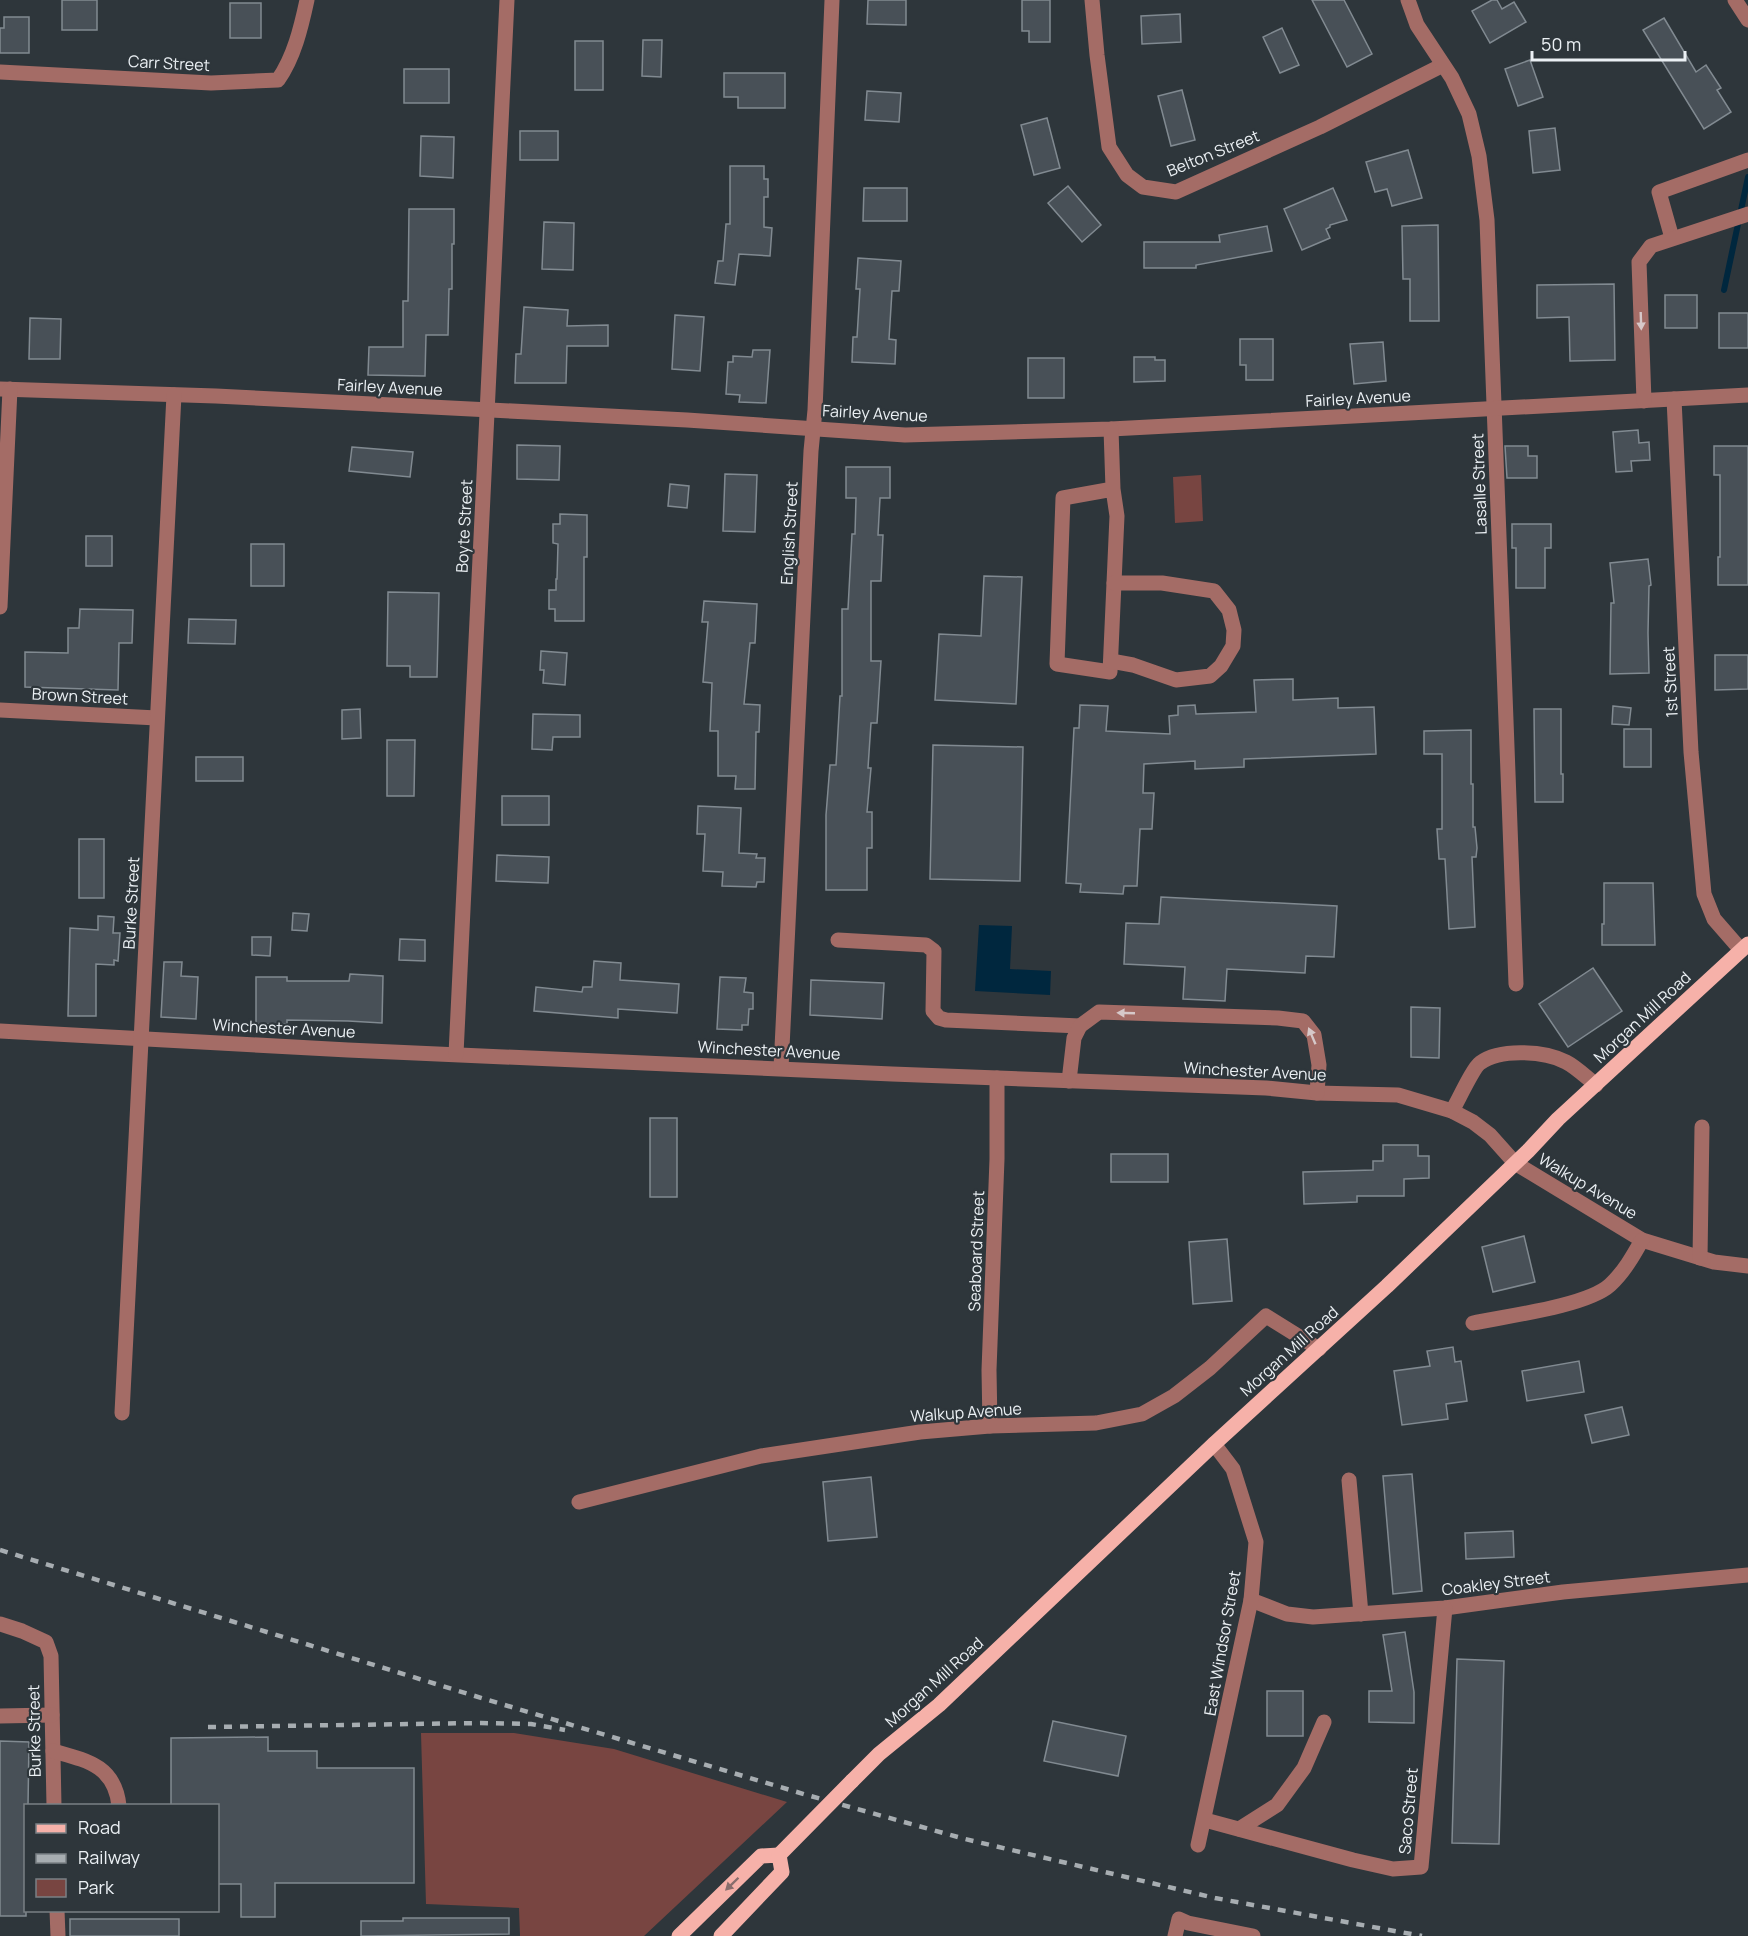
<svg xmlns="http://www.w3.org/2000/svg" width="1748" height="1936" font-family="Manrope,sans-serif">
	<rect width="100%" height="100%" fill="#2e363b"/>
	<g fill="#784541">
		<path d="M1201,475l2,46 -28,2 -2,-46z"/>
		<path d="M421,1733h93l100,16 173,53 -143,134h-124l-1,-28 -93,-4z"/>
	</g>
	<path fill="#00273e" d="M979,925l33,1 -2,43 41,2 -1,24 -75,-4z"/>
	<g fill="none" stroke-linecap="round" stroke-linejoin="round">
		<path stroke="#00273e" stroke-width="6" d="M1724,290l24,-113"/>
	</g>
	<g fill="#485057" stroke="#818a91" stroke-width="1.5">
		<rect x="62" y="0" width="35" height="30"/>
		<path d="M868,0h38v25l-39,-1z"/>
		<path d="M1022,0h28v42h-21v-11h-7z"/>
		<path d="M1312,0h32l28,54 -25,13z"/>
		<path d="M1492,0h5l5,9 12,-7 12,20 -36,21 -18,-32z"/>
		<rect x="230" y="3" width="31" height="35"/>
		<path d="M1180,14l1,28 -39,2 -1,-28z"/>
		<path d="M4,17h25v36h-29v-25h4z"/>
		<path d="M1664,18l32,54 10,-7 15,23 -4,2 14,22 -27,17 -61,-99z"/>
		<path d="M1282,28l17,37 -19,8 -17,-36z"/>
		<path d="M643,40h19l-1,37 -19,-1z"/>
		<rect x="575" y="41" width="28" height="49"/>
		<path d="M1530,60l13,37 -25,9 -13,-37z"/>
		<rect x="404" y="69" width="45" height="34"/>
		<path d="M724,73h61v35h-47v-11h-14z"/>
		<path d="M1182,90l13,50 -24,6 -13,-50z"/>
		<path d="M867,91l34,2 -2,29 -34,-2z"/>
		<path d="M1047,118l13,50 -26,7 -13,-50z"/>
		<path d="M1555,128l5,42 -27,3 -4,-42z"/>
		<rect x="520" y="131" width="38" height="29"/>
		<path d="M421,136l33,1 -1,41 -33,-2z"/>
		<path d="M1408,150l14,48 -30,8 -5,-17 -12,3 -9,-30z"/>
		<path d="M730,166h34v13h4v18h-4v30l8,1 -2,28 -31,-2 -4,31 -20,-2 3,-22h5l3,-37h4z"/>
		<path d="M1068,186l33,39 -19,17 -34,-39z"/>
		<path d="M864,188h43v33h-44z"/>
		<path d="M1333,188l14,32 -17,5v2l-4,2 4,9 -28,12 -18,-41z"/>
		<path d="M409,209h45v35h-2v45h-3l-1,46h-22l-1,41 -57,-1 1,-28h34v-46h5z"/>
		<path d="M544,222l30,1 -1,47 -31,-1z"/>
		<path d="M1438,225l1,96h-29v-42h-7l-1,-53z"/>
		<path d="M1267,226l5,25 -76,14v3h-52v-26h76l-1,-7z"/>
		<path d="M858,258l43,3 -2,30h-7l-3,48 7,1 -1,24 -43,-2 1,-25h4l3,-48h-4z"/>
		<path d="M1614,284l1,76 -45,1 -1,-44 -32,1v-33z"/>
		<rect x="1665" y="295" width="32" height="33"/>
		<path d="M524,307l44,3 -1,16 41,-1v21h-41l-1,37h-51l1,-29h5z"/>
		<rect x="1719" y="313" width="29" height="35"/>
		<path d="M675,315l29,2 -4,54 -28,-2z"/>
		<path d="M30,318l31,1 -1,40h-31z"/>
		<path d="M1240,339h33v41h-27v-15h-6z"/>
		<path d="M1383,342l3,39 -32,3 -4,-40z"/>
		<path d="M753,350h17l-4,53 -27,-1 1,-7 -14,-1 2,-32h5v-6l19,1z"/>
		<path d="M1134,357h21v3h10v21l-31,1z"/>
		<rect x="1028" y="358" width="36" height="40"/>
		<path d="M1638,430l1,13 10,-1 1,18 -19,1 1,10 -16,1 -3,-40z"/>
		<path d="M517,445l43,1 -1,34 -42,-1z"/>
		<path d="M1505,446h23v10h9v22h-30z"/>
		<path d="M1714,446h34v139h-30v-28h2v-82h-6z"/>
		<path d="M352,447l61,5 -3,25 -61,-6z"/>
		<path d="M846,467h44v31h-10l-2,37h5l-2,46h-10v80h10l-4,62h-6l-3,45h3l-4,44h5v36h-5v42h-41v-75l4,-50h6l4,-69h2v-87h6l4,-75h3l1,-36h-10z"/>
		<path d="M725,474l32,1 -2,57 -32,-1z"/>
		<path d="M670,484l19,2 -2,22 -19,-2z"/>
		<path d="M560,514l27,1v42h-3v64h-29v-12h-6v-19h7v-11h1l1,-35 -5,-1v-19h7z"/>
		<path d="M1512,524h39v24h-6v40h-29v-40h-4z"/>
		<rect x="86" y="536" width="26" height="30"/>
		<rect x="251" y="544" width="33" height="42"/>
		<path d="M1648,559l3,26 -2,1 -1,47 1,40 -39,1 1,-71h3l-4,-40z"/>
		<path d="M984,576l38,1 -6,127 -81,-4 4,-66 42,2z"/>
		<path d="M388,592l51,1 -2,84h-27v-11h-23z"/>
		<path d="M704,601l53,3 -2,39h-5l-6,61 16,1 -1,27h-3l-1,57h-20l1,-13h-18v-45h-8l2,-48 -9,-1 5,-60h-6z"/>
		<path d="M80,609l53,1 -1,33h-13l-1,47 -93,-3v-35l43,1v-25h11z"/>
		<path d="M189,619l47,1 -1,24 -47,-1z"/>
		<path d="M541,651l26,2 -2,32 -22,-2 1,-13h-4z"/>
		<path d="M1715,655h33v34l-33,1z"/>
		<path d="M1293,679v21l45,-2v10l36,-1 2,47 -132,5v8l-49,2v-8l-51,3 -1,29h11l-2,36h-12l-3,57h-13l-1,8 -43,-2 1,-8 -15,-1 8,-155h5l1,-23 28,1 -2,25 64,3 -1,-18 9,-1v-9l17,-1 1,9 60,-2 -2,-32z"/>
		<path d="M1613,706l18,2 -2,17 -17,-1z"/>
		<path d="M360,709l1,29 -19,1v-29z"/>
		<path d="M1534,709h27v65h2v28h-28z"/>
		<path d="M533,714l47,1v22h-27l-1,13 -20,-1z"/>
		<rect x="1624" y="729" width="27" height="38"/>
		<path d="M1471,730v54h2v43h2l2,21 -1,9h-4l3,70 -26,2 -4,-70h-6l-2,-30h5v-75h-18v-23z"/>
		<path d="M387,740h28l-1,56h-27z"/>
		<path d="M933,745l90,2 -3,134 -90,-2z"/>
		<rect x="196" y="757" width="47" height="24"/>
		<rect x="502" y="796" width="47" height="29"/>
		<path d="M698,806l43,2 -2,45 18,1 -1,4h9l-1,24h-7l-1,5 -34,-1 1,-14 -20,-1 2,-37h-8z"/>
		<rect x="79" y="839" width="25" height="59"/>
		<path d="M497,855l52,2 -1,26 -52,-2z"/>
		<path d="M1604,883h49l2,62h-53v-21h2z"/>
		<path d="M1161,897l176,9 -3,51 -28,-1 -1,17 -78,-4 -2,32 -42,-2 2,-32 -61,-3 2,-41 33,1z"/>
		<path d="M293,913l16,1 -2,17 -15,-1z"/>
		<path d="M98,916l16,1 -1,16h7l-2,28 -4,-1v5l-18,-1v52h-28l2,-88 28,2z"/>
		<path d="M252,937h19l-1,19 -18,-1z"/>
		<path d="M400,939l25,1v21l-26,-1z"/>
		<path d="M594,961l27,2 -1,17 59,4 -2,29 -59,-4v9l-84,-7 2,-24 46,5 1,-5h9z"/>
		<path d="M164,962h18l-1,14 17,1 -2,42 -35,-2z"/>
		<path d="M1593,968l29,43 -54,36 -29,-43z"/>
		<path d="M350,974l33,2 -1,47 -34,-2 -61,-1v4h-31v-47h31v4h62z"/>
		<path d="M720,977l26,1 -2,14 9,1v16h-4l-1,16h-6v5l-25,-1z"/>
		<path d="M811,980l73,3 -2,36 -72,-4z"/>
		<path d="M1411,1007l29,1 -1,50 -28,-1z"/>
		<rect x="650" y="1118" width="27" height="79"/>
		<path d="M1383,1145h35v11h11v22l-25,1v17h-47v6l-53,2 -1,-32 70,-2v-9h10z"/>
		<rect x="1111" y="1154" width="57" height="28"/>
		<path d="M1524,1236l11,46 -42,10 -11,-45z"/>
		<path d="M1227,1239l5,62 -39,3 -4,-62z"/>
		<path d="M1453,1347l2,15 6,-1 6,40 -21,3 2,15 -46,6 -8,-54 36,-5 -3,-15z"/>
		<path d="M1579,1361l5,31 -57,9 -5,-30z"/>
		<path d="M1622,1407l7,28 -37,8 -7,-28z"/>
		<path d="M1412,1474l10,117 -29,3 -10,-118z"/>
		<path d="M871,1477l6,60 -49,4 -5,-59z"/>
		<path d="M1513,1531l1,26 -48,2 -1,-26z"/>
		<path d="M1405,1632l9,60v31l-45,-1v-31h23l-9,-56z"/>
		<path d="M1457,1659l47,2 -5,183 -47,-1z"/>
		<rect x="1267" y="1691" width="36" height="45"/>
		<path d="M1053,1721l73,15 -8,40 -74,-15z"/>
		<path d="M268,1737v14h49v17h97v115h-139v34h-34v-33h-23v-78h-47v-68z"/>
		<path d="M0,1741l29,1 -1,64h-2v110h-26z"/>
		<path d="M403,1918h106v16l-148,2v-15h42z"/>
		<rect x="70" y="1919" width="109" height="17"/>
	</g>
	<g fill="none" stroke-linecap="round" stroke-linejoin="round">
		<g stroke="#a46c66" stroke-width="15">
			<path d="M1092,0l5,55 12,92 18,28 16,12 33,5 144,-65 123,-62"/>
			<path d="M1408,0l9,25 35,53 17,36 10,42 8,64 29,764"/>
			<path d="M1735,0l13,20"/>
			<path d="M0,72l211,11 67,-3c16,-23 23,-52 29,-80"/>
			<path d="M1672,238l-13,-46 89,-32"/>
			<path d="M0,389l216,7 471,24 218,15 206,-6 637,-34"/>
			<path d="M1674,399l17,353 13,142 10,25 27,31"/>
			<path d="M1644,401l-5,-139 12,-16 97,-32"/>
			<path d="M1111,429l2,60 4,27 -7,156 -53,-8 6,-166 50,-9"/>
			<path d="M0,607l10,-218"/>
			<path d="M1111,661l22,4 43,15 34,-4 11,-10 12,-20 1,-16 -5,-20 -15,-19 -52,-8h-48"/>
			<path d="M0,710l157,8"/>
			<path d="M838,940l88,5 8,6 -1,60 6,7 7,2 134,6"/>
			<path d="M0,1031l348,19 544,24 374,14 51,5 81,2 54,16 21,11 17,13 25,28 127,77 72,22 34,4"/>
			<path d="M456,1054l51,-1054"/>
			<path d="M781,1068l30,-617 4,-41 17,-410"/>
			<path d="M1069,1081l5,-43 6,-12 19,-14 179,6 25,3 11,14 5,30 -2,28"/>
			<path d="M1452,1111c6,-10 21,-43 28,-48 20,-15 65,-12 86,-1 10,5 20,15 30,23"/>
			<path d="M1700,1258l2,-131"/>
			<path d="M1473,1323c34,-7 114,-17 137,-38 14,-13 23,-29 32,-45"/>
			<path d="M122,1413l52,-1018"/>
			<path d="M990,1426l-1,-56 8,-211v-81"/>
			<path d="M1349,1480l12,134"/>
			<path d="M579,1502l182,-46 159,-24 70,-6 106,-3 46,-9 32,-18 36,-28 56,-52 53,33"/>
			<path d="M1251,1600l36,14 26,3 132,-9 118,-16 185,-17"/>
			<path d="M0,1624l22,7 24,11 5,14 3,150"/>
			<path d="M0,1716l52,-1"/>
			<path d="M53,1751c32,9 62,14 66,55"/>
			<path d="M1205,1820l148,40 40,9 28,-2 24,-259"/>
			<path d="M1239,1829l38,-24 27,-37 20,-46"/>
			<path d="M1198,1845l53,-245 5,-58 -23,-73 -19,-25"/>
			<path d="M57,1910l1,26"/>
			<path d="M1175,1936l4,-17 9,4 65,13"/>
		</g>
		<g stroke="#f6b1a9" stroke-width="15">
			<path d="M852,1781l27,-27 60,-49 275,-261 173,-158 141,-135 30,-32 190,-175"/>
			<path d="M679,1936l82,-80 18,-1 3,17 -61,64"/>
		</g>
		<g stroke="#a7adb1" stroke-width="4.5" stroke-dasharray="8 8" stroke-linecap="butt">
			<path d="M0,1550l488,150 319,95 158,44 250,59 207,38"/>
			<path d="M208,1727l273,-4 50,1 34,6"/>
		</g>
		<path stroke="#f6b1a9" stroke-width="15" d="M779,1855l73,-74"/>
	</g>
	<defs><path id="oneway-solid" d="M-6-.8H1V-3.2L6.5 0L1 3.2V.8H-6Z" transform="scale(1.5)"/></defs>
	<g fill="#d6c8c9">
		<use href="#oneway-solid" transform="translate(1641 321) rotate(88)"/>
		<use href="#oneway-solid" transform="translate(1126 1013) rotate(-178)"/>
		<use href="#oneway-solid" transform="translate(1312 1036) rotate(-113)"/>
	</g>
	<use fill="#886d6c" href="#oneway-solid" transform="translate(732 1884) rotate(136)"/>
	<g text-anchor="middle" dominant-baseline="central" stroke-width="4.5" stroke-linejoin="round" paint-order="stroke">
		<g font-size="16" fill="#ebf0f4" stroke="#2e363b">
			<text transform="translate(169 63) rotate(3)">Carr Street</text>
			<text transform="translate(1213 153) rotate(-22)">Belton Street</text>
			<text transform="translate(390 387) rotate(3)">Fairley Avenue</text>
			<text transform="translate(1358 398) rotate(-3)">Fairley Avenue</text>
			<text transform="translate(875 413) rotate(3)">Fairley Avenue</text>
			<text transform="translate(1479 484) rotate(-92)">Lasalle Street</text>
			<text transform="translate(464 526) rotate(-87)">Boyte Street</text>
			<text transform="translate(789 533) rotate(-87)">English Street</text>
			<text transform="translate(1670 682) rotate(-93)">1st Street</text>
			<text transform="translate(80 696) rotate(3)">Brown Street</text>
			<text transform="translate(131 903) rotate(-87)">Burke Street</text>
			<text transform="translate(1642 1017) rotate(-43)">Morgan Mill Road</text>
			<text transform="translate(284 1028) rotate(3)">Winchester Avenue</text>
			<text transform="translate(769 1050) rotate(3)">Winchester Avenue</text>
			<text transform="translate(1255 1071) rotate(3)">Winchester Avenue</text>
			<text transform="translate(1588 1186) rotate(31)">Walkup Avenue</text>
			<text transform="translate(976 1251) rotate(-88)">Seaboard Street</text>
			<text transform="translate(1289 1351) rotate(-42)">Morgan Mill Road</text>
			<text transform="translate(966 1412) rotate(-4)">Walkup Avenue</text>
			<text transform="translate(1496 1583) rotate(-7)">Coakley Street</text>
			<text transform="translate(1222 1643) rotate(-80)">East Windsor Street</text>
			<text transform="translate(934 1682) rotate(-42)">Morgan Mill Road</text>
			<text transform="translate(34 1731) rotate(-91)">Burke Street</text>
			<text transform="translate(1408 1811) rotate(-85)">Saco Street</text>
		</g>
	</g>
	<rect x="24" y="1804" width="195" height="108" fill="#2e363b" stroke="#7a8085" stroke-width="1.5"/>
	<rect x="36" y="1824" width="30" height="9" fill="#f6b1a9" stroke="#7a8085" stroke-width="1.5"/>
	<text x="78" y="1834" font-size="18" fill="#ebf0f4">Road</text>
	<rect x="36" y="1854" width="30" height="9" fill="#a7adb1" stroke="#7a8085" stroke-width="1.5"/>
	<text x="78" y="1864" font-size="18" fill="#ebf0f4">Railway</text>
	<rect x="36" y="1879" width="30" height="18" fill="#784541" stroke="#7a8085" stroke-width="1.5"/>
	<text x="78" y="1894" font-size="18" fill="#ebf0f4">Park</text>
	<path d="M1532 51v9h153v-9" fill="none" stroke="#ebf0f4" stroke-width="3"/>
	<text x="1541" y="51" font-size="18" fill="#ebf0f4" stroke="#2e363b" stroke-width="4.5" paint-order="stroke">50 m</text>
</svg>
